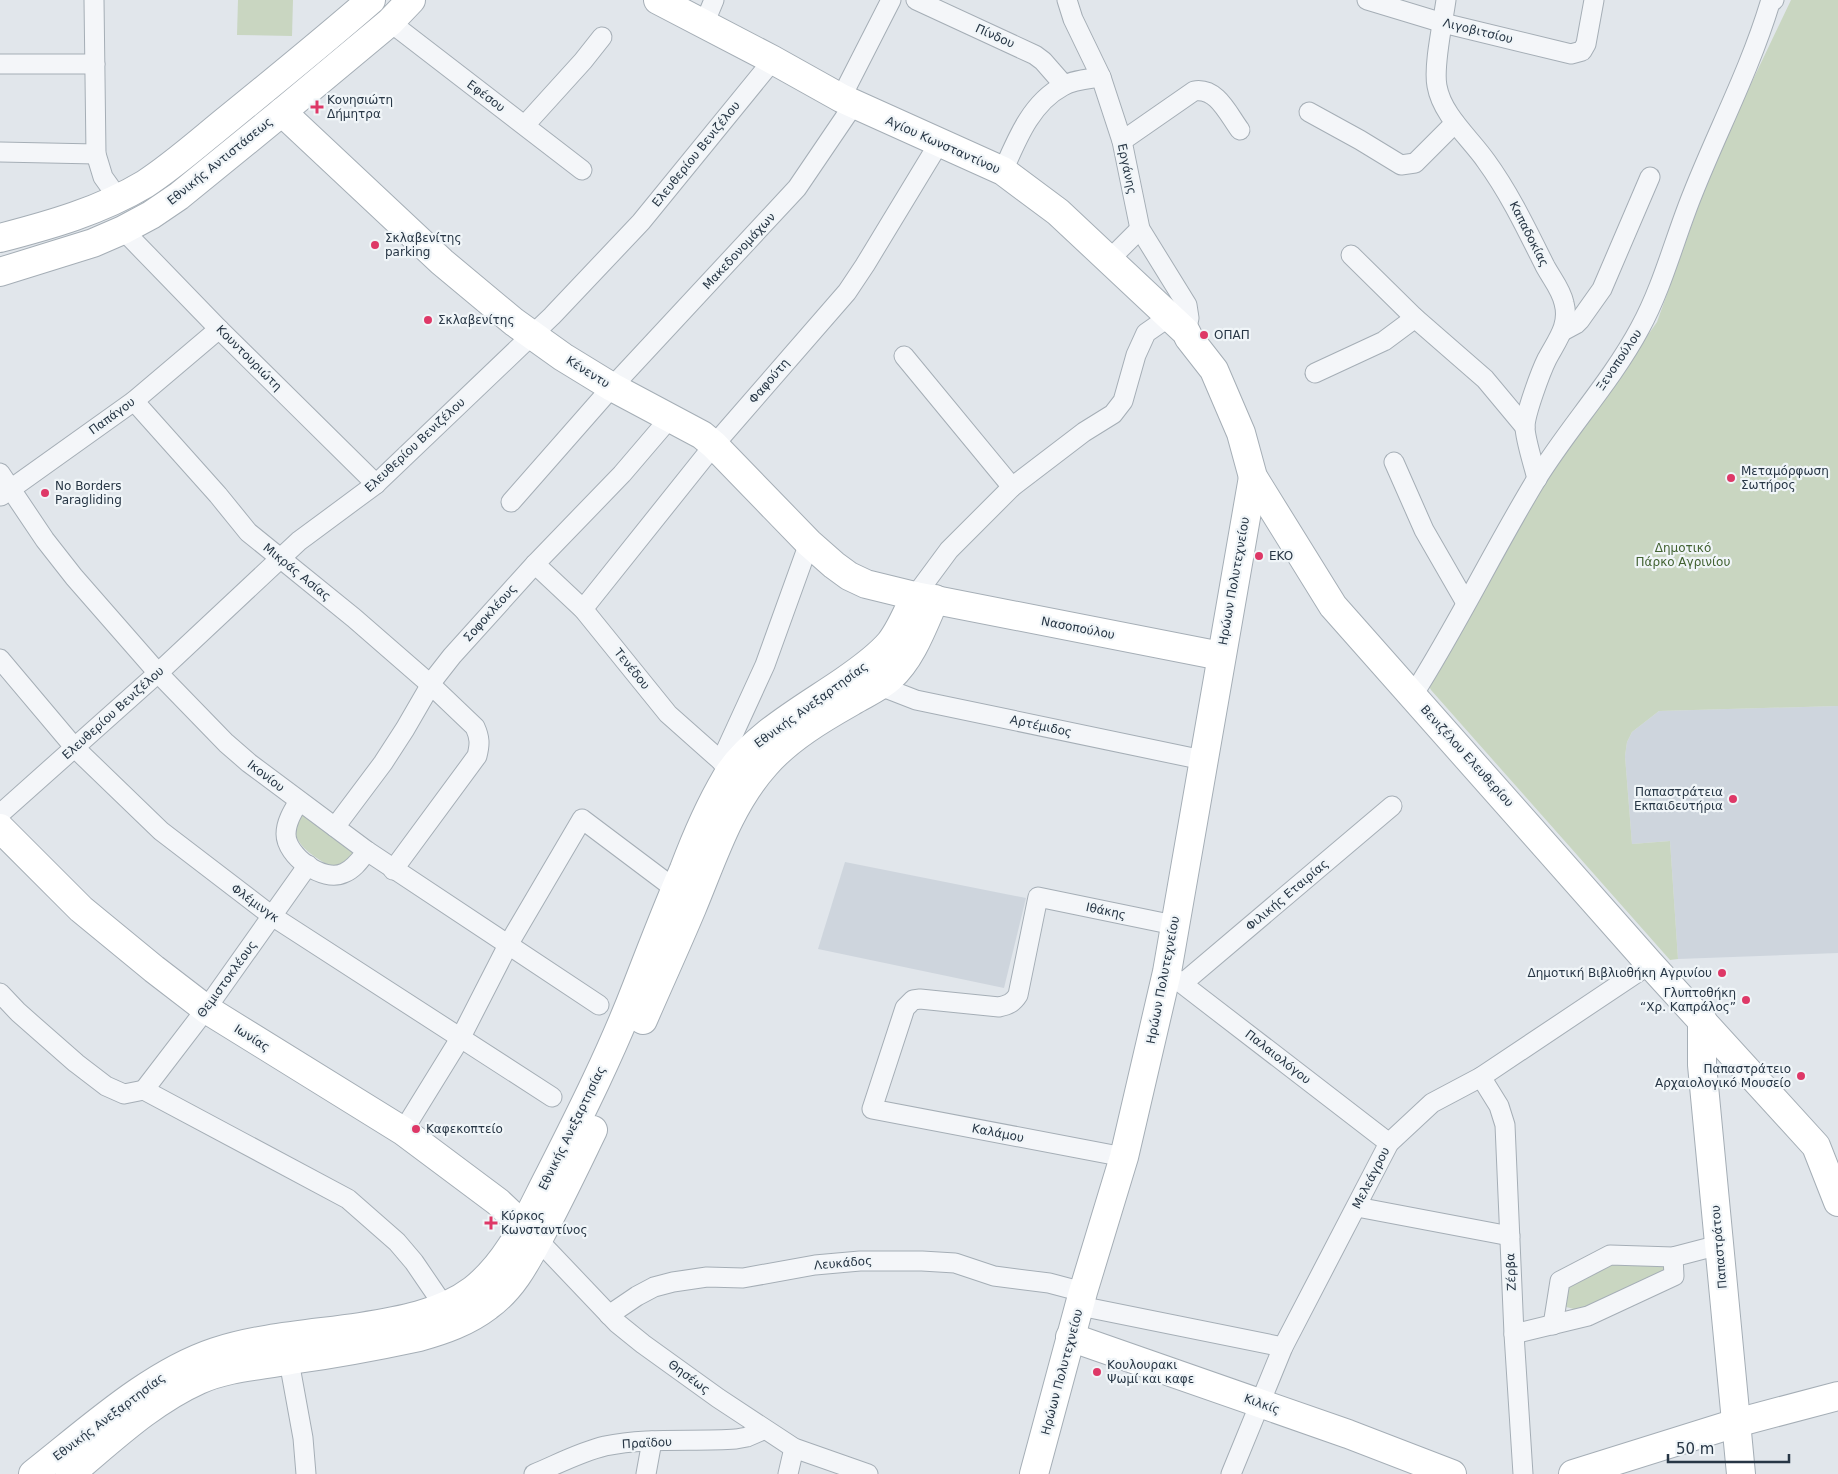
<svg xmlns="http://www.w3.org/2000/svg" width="1838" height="1474" font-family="'DejaVu Sans',sans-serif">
	<rect width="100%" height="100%" fill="#e1e6eb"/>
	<g fill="#ced5dd">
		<path d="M1838,706v247l-160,6 -8,-118 -38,3 -7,-88 2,-14 5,-10 27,-21z"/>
		<path d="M845,862l181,36 -22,90 -186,-39z"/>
	</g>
	<g fill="#c9d6c1">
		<path d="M238,0h55l-1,36 -55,-1z"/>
		<path d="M1791,0h47v706l-179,5 -27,21 -5,10 -2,14 7,88 38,-3 8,118 -8,1 -239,-270 -5,-10 119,-198 112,-160 59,-165z"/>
		<path d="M301,811l55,41 -5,9 -18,7c-18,-11 -33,-18 -40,-39z"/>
		<path d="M1611,1261l58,3v5l-87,42 -20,-5 5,-22z"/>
	</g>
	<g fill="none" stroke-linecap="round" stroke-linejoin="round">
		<defs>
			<g id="street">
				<path d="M94,0l2,154 7,23 15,21"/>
				<path d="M916,0l119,55 8,6 21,24"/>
				<path d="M1067,0l6,19 28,58 21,64 18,88 47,76 2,13 -3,14"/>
				<path d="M1367,0l76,23 128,31 11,-3 4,-7 8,-44"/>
				<path d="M1446,0c-3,22 -13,66 -9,86 5,29 33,52 49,75 24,33 41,69 59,105 7,13 16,23 19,37 6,22 -7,37 -17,56 -6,12 -22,55 -22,68 0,12 9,39 12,52"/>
				<path d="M390,22l192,148"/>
				<path d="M704,24l10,-24"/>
				<path d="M0,64h95"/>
				<path d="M841,98l50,-98"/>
				<path d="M1309,112l51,28 41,25 14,-2 40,-40"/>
				<path d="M525,125l58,-64 19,-24"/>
				<path d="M1122,141l72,-50c23,-4 34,23 46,39"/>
				<path d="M0,152l96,2"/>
				<path d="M1003,171c14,-32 28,-68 60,-85 10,-6 26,-7 38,-9"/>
				<path d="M123,230l96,99 157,155"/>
				<path d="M1351,255l64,63 70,61 40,48"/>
				<path d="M1109,260l31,-31"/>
				<path d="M1563,331l13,-7 4,-4 22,-31 48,-112"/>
				<path d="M904,356l108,131"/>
				<path d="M1315,373l69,-32 31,-23"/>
				<path d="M134,401l84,94 30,37 106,86 77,67 44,42c5,11 5,17 2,29l-84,114"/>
				<path d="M1394,462l30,68 42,73"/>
				<path d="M0,473l45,67 29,37 84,96 68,70 23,20 118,88 232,154"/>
				<path d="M1,496l133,-95 85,-72"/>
				<path d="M511,502l101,-115 185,-199 57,-84"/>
				<path d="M535,564l48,45 85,105 53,47 9,12"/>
				<path d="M915,596l34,-46 63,-63 72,-55 29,-18 10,-13 13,-46 10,-22 23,-16"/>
				<path d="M583,609l131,-164 133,-153 18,-27 74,-122"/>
				<path d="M0,659l75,89 86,83 111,85 280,181"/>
				<path d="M880,686l36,14 287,60"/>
				<path d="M1413,695c44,-69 80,-144 123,-215 32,-52 75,-98 104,-152 23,-42 35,-91 53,-135 25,-63 57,-124 77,-190l4,-3"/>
				<path d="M721,761l44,-96 44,-122"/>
				<path d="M299,801c-6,10 -13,21 -13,33 0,22 37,49 58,39 10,-4 16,-13 23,-22"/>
				<path d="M0,814l158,-141 141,-132 77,-57 176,-168 89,-94 132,-162"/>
				<path d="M335,827l48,-64 22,-34 29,-50 18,-23 83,-92 87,-90 47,-55"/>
				<path d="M1167,972l222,171"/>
				<path d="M1183,983l209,-177"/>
				<path d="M0,993l18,19 58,51 30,23 18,8 20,-4"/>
				<path d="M1481,1077l18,29 6,19 9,209 9,140"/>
				<path d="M144,1090l204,109 49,43 17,20 30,44"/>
				<path d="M144,1090l62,-81 102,-144"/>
				<path d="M403,1131l58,-94 47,-92 74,-126 93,70"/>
				<path d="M1124,1157l-252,-48 33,-101 8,-8 7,-1 79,8c9,-2 14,-4 19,-12l20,-98 136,28"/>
				<path d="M1357,1207l153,29"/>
				<path d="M538,1240l79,83 26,21 75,54 76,50 74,26"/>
				<path d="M1080,1306l203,41"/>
				<path d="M609,1315l28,-19 17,-9 19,-5 34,-5 36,1 72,-13 45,-4h62l33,2 39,13 55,7 34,9"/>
				<path d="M1553,1325l7,-44 50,-26 63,2 46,-12"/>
				<path d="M1514,1334l74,-18 86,-40 -1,-19"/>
				<path d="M289,1361l14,77 3,36"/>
				<path d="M534,1474c24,-10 46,-22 71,-28 43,-9 88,-4 131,-7l11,-2 16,-7"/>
				<path d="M646,1474l6,-33"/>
				<path d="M788,1474l6,-26"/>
				<path d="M1231,1474l52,-127 106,-204 43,-40 49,-26 169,-113"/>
			</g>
			<g id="secondary">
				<path d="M658,0l115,60 68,38 162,73 55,41 128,120 3,6 25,32 27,63 12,44 80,129 317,358 166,182 22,56"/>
				<path d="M282,112l160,150 72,60 49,35 49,30 90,48 12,10 95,98 25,22 15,11 17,8 49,12 306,60"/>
				<path d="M0,238c50,-13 100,-27 145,-54 28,-18 57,-44 83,-65 48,-39 96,-78 143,-119"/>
				<path d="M0,272l93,-29 30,-13 28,-15 28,-19 103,-84 108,-90 21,-22"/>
				<path d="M0,828l81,81 73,60 52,40 197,122 95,71 37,35"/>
				<path d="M1702,1019v46l39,409"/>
				<path d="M643,1020c16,-37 33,-74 49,-112 21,-50 37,-103 74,-144 23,-26 55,-45 85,-62 13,-8 28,-14 39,-24 22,-20 33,-52 45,-79"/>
				<path d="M1070,1337l278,97 104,40"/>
				<path d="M33,1474c55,-43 116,-100 182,-122 46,-15 97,-18 145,-25 38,-6 81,-13 113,-37 38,-30 55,-74 77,-116 31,-61 62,-123 87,-188 15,-39 30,-78 47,-117 12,-32 25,-62 42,-91 25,-41 79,-70 118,-97 16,-11 33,-23 46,-38 11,-14 18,-32 25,-47"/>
				<path d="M70,1474c40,-33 80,-72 129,-94 29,-13 61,-14 92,-20 43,-6 86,-14 128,-23 25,-7 48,-15 69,-31 25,-18 38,-44 52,-70 19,-35 36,-71 53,-106"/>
				<path d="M1034,1474l49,-182 41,-135 43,-185 86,-495"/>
				<path d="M1573,1474l163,-51 102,-27"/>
			</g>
		</defs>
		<use href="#street" stroke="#a5aeb6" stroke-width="21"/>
		<use href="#secondary" stroke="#a5aeb6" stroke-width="30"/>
		<use href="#street" stroke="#f4f6f9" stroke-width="19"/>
		<use href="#secondary" stroke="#fff" stroke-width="28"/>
	</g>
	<g fill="#de3867" stroke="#f0f5f8" stroke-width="2">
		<path d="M314.5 99.5h5v5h5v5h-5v5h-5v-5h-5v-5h5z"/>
		<circle cx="375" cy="245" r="5"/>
		<circle cx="428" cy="320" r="5"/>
		<circle cx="1204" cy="335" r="5"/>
		<circle cx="1731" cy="478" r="5"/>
		<circle cx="45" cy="493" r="5"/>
		<circle cx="1259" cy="556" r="5"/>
		<circle cx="1733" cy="799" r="5"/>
		<circle cx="1722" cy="973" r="5"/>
		<circle cx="1746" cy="1000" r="5"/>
		<circle cx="1801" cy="1076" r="5"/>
		<circle cx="416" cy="1129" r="5"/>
		<path d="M488.5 1215.5h5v5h5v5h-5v5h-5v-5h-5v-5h5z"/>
		<circle cx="1097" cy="1372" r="5"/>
	</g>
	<g text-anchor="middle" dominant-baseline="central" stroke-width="4.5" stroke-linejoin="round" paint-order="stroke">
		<g font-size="12" fill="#273645" stroke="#f0f5f8">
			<text transform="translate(1478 31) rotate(14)">Λιγοβιτσίου</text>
			<text transform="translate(995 36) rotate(24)">Πίνδου</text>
			<text transform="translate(486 96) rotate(37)">Εφέσου</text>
			<text transform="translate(943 145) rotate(24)">Αγίου Κωνσταντίνου</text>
			<text transform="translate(696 154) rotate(-51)">Ελευθερίου Βενιζέλου</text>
			<text transform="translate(220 161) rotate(-39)">Εθνικής Αντιστάσεως</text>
			<text transform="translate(1127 169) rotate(78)">Εργάνης</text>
			<text transform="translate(1529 234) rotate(63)">Καπαδοκίας</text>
			<text transform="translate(739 251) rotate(-47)">Μακεδονομάχων</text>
			<text transform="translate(249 358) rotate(45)">Κουντουριώτη</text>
			<text transform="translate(1619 360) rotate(-56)">Ξενοπούλου</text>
			<text transform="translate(588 372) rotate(32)">Κένεντυ</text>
			<text transform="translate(769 381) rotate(-49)">Φαφούτη</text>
			<text transform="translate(112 416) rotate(-36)">Παπάγου</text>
			<text transform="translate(415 445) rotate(-43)">Ελευθερίου Βενιζέλου</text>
			<text transform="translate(297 572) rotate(39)">Μικράς Ασίας</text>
			<text transform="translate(1234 581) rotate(-80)">Ηρώων Πολυτεχνείου</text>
			<text transform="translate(490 613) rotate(-48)">Σοφοκλέους</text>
			<text transform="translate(1078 628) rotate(11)">Νασοπούλου</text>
			<text transform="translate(632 669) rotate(51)">Τενέδου</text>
			<text transform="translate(811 705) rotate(-36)">Εθνικής Ανεξαρτησίας</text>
			<text transform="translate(113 713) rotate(-42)">Ελευθερίου Βενιζέλου</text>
			<text transform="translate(1041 726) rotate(12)">Αρτέμιδος</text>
			<text transform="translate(1467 756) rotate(48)">Βενιζέλου Ελευθερίου</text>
			<text transform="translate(266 776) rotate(38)">Ικονίου</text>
			<text transform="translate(1287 895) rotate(-40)">Φιλικής Εταιρίας</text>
			<text transform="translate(255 903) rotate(36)">Φλέμινγκ</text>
			<text transform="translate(1106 911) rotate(12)">Ιθάκης</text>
			<text transform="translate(227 979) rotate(-54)">Θεμιστοκλέους</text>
			<text transform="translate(1163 980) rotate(-79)">Ηρώων Πολυτεχνείου</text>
			<text transform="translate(252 1038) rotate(32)">Ιωνίας</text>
			<text transform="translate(1278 1057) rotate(38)">Παλαιολόγου</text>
			<text transform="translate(572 1128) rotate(-64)">Εθνικής Ανεξαρτησίας</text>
			<text transform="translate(998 1133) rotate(11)">Καλάμου</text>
			<text transform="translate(1371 1178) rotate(-63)">Μελεάγρου</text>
			<text transform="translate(1719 1247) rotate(-95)">Παπαστράτου</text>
			<text transform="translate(843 1263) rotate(-5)">Λευκάδος</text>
			<text transform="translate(1511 1272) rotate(-92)">Ζέρβα</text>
			<text transform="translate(1062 1372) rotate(-75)">Ηρώων Πολυτεχνείου</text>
			<text transform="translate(689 1377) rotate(36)">Θησέως</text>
			<text transform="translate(1262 1404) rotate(20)">Κιλκίς</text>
			<text transform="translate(109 1417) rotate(-37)">Εθνικής Ανεξαρτησίας</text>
			<text transform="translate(647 1443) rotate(-3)">Πραϊδου</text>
		</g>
		<g font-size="12" fill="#273645" stroke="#f0f5f8" text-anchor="start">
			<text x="327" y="100">Κονησιώτη<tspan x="327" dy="14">Δήμητρα</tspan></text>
			<text x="385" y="238">Σκλαβενίτης<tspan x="385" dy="14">parking</tspan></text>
			<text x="438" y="320">Σκλαβενίτης</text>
			<text x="1214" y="335">ΟΠΑΠ</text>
			<text x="1741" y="471">Μεταμόρφωση<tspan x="1741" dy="14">Σωτήρος</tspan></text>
			<text x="55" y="486">No Borders<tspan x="55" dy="14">Paragliding</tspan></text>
			<text x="1269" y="556">EKO</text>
			<text x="1723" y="792" text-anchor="end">Παπαστράτεια<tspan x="1723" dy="14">Εκπαιδευτήρια</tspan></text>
			<text x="1712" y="973" text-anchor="end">Δημοτική Βιβλιοθήκη Αγρινίου</text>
			<text x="1736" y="993" text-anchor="end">Γλυπτοθήκη<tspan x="1736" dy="14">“Χρ. Καπράλος”</tspan></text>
			<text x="1791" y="1069" text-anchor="end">Παπαστράτειο<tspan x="1791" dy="14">Αρχαιολογικό Μουσείο</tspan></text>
			<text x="426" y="1129">Καφεκοπτείο</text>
			<text x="501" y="1216">Κύρκος<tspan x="501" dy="14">Κωνσταντίνος</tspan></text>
			<text x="1107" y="1365">Κουλουρακι<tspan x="1107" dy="14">Ψωμί και καφε</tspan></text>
		</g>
		<g font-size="12" fill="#426232" stroke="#f0f5f8">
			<text x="1683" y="548">Δημοτικό<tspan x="1683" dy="14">Πάρκο Αγρινίου</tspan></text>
		</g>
	</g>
	<path d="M1668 1454v8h121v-8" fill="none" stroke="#273645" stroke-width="2.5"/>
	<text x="1676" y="1454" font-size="15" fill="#273645" stroke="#f0f5f8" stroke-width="4" paint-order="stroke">50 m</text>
</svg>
